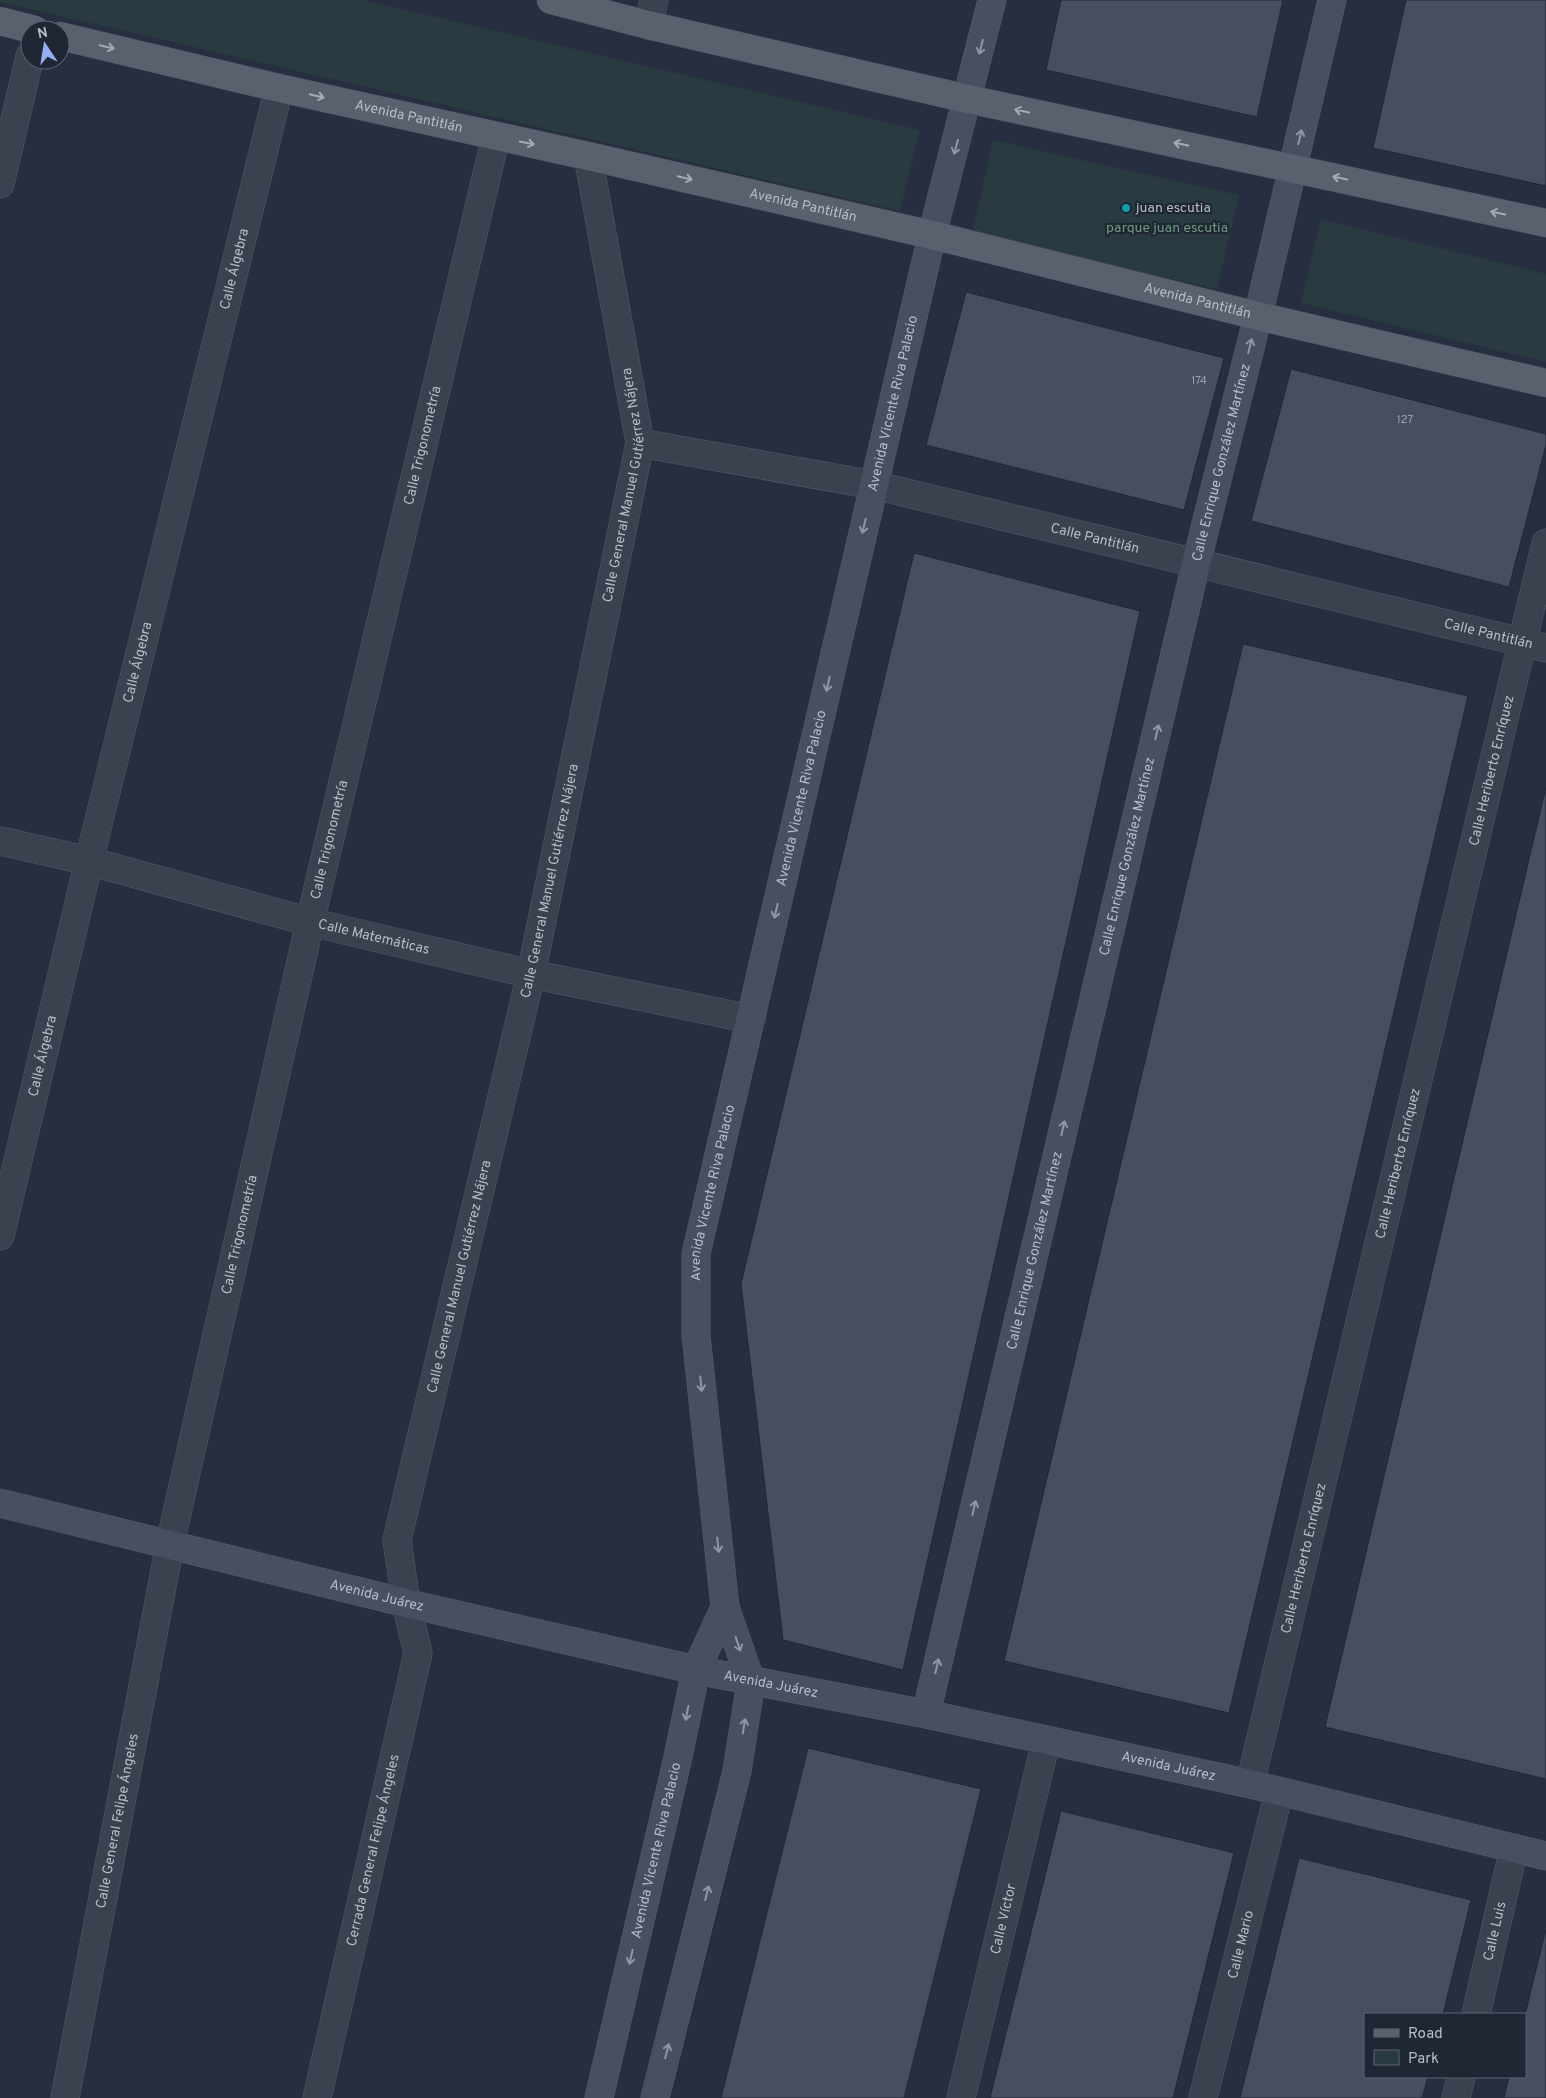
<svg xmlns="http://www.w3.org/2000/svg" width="1546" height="2098" font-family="Overpass,sans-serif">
	<rect width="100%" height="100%" fill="#272e3f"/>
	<g fill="#293a40">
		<path d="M0,0h363l557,130 -20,81 -900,-209z"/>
		<path d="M993,140l246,55 -22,94 -245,-54z"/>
		<path d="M1321,219l225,55v88l-245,-59z"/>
	</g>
	<g fill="#464e60" stroke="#212836">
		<path d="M1061,0h222l-26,117 -211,-47z"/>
		<path d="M1406,0h140v186l-173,-38z"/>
		<path d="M966,292l258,66 -40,152 -258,-65z"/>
		<path d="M1291,369l255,65v11l-37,142 -258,-66z"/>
		<path d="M914,553l226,58 -237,1059 -120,-30 -42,-356z"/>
		<path d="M1243,644l225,52 -239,1017 -225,-52z"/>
		<path d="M1546,787v992l-221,-52z"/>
		<path d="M808,1748l173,41 -77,309h-183z"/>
		<path d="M1061,1811l173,42 -61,245h-183z"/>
		<path d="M1299,1858l172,42 -28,114h-78v63h63l-6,21h-182z"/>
		<path d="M1546,1929v169h-42l5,-21h16v-62z"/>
	</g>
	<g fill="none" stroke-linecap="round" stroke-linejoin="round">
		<defs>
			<g id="street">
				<path d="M648,25l6,-25"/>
				<path d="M0,184l30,-128"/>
				<path id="s1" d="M640,443l234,42 672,163"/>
				<path id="s2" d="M0,841l89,20 221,61 221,52 220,45"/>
				<path id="s3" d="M0,1236l89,-375 190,-773"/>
				<path id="s4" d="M1250,1784l296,-1241"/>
				<path id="s5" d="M1476,2014l38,-166"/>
				<path id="s6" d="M65,2098l105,-554 140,-622 186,-786"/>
				<path id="s7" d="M317,2098l101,-445 -12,-50 -9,-63 134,-566 109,-531 -52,-287"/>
				<path id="s8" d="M961,2098l85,-357"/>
				<path id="s9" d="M1203,2098l76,-306"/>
				<path d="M1456,2098l5,-21"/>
			</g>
			<g id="secondary">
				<path id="s10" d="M0,1503l406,100 290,67 230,44 324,70 296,72"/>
				<path id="s11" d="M926,1714l270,-1150 62,-248 74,-316"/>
				<path id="s12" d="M599,2098l79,-341 18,-87 29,-63"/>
				<path id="s13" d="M655,2098l82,-327 14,-89 -26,-75 -29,-272v-81l236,-1019 60,-235"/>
			</g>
			<g id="primary">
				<path d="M551,0l97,25 320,74 578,124"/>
				<path d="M0,21l35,9"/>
				<path id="s14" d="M60,36l219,52 309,68 344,79 326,81 288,67"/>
			</g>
		</defs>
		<use href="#street" stroke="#555c69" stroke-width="29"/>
		<use href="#secondary" stroke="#555c69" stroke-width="29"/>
		<use href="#primary" stroke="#444a58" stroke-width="29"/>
		<use href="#street" stroke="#3b414f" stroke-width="28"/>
		<use href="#secondary" stroke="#494f61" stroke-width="28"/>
		<use href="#primary" stroke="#59606e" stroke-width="28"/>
	</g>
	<defs><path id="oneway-shaft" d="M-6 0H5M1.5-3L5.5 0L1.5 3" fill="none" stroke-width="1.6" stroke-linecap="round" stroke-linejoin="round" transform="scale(1.25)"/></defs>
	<g stroke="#a4aab7">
		<use href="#oneway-shaft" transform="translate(107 47) rotate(13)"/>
		<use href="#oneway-shaft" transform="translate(317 96) rotate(13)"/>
		<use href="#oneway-shaft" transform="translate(1022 111) rotate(-168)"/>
		<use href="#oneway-shaft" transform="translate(527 143) rotate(12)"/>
		<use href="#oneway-shaft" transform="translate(1181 144) rotate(-168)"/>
		<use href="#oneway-shaft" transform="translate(685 178) rotate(13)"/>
		<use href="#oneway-shaft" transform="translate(1340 178) rotate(-168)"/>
		<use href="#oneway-shaft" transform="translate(1498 213) rotate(-168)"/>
	</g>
	<g stroke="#9096a5">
		<use href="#oneway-shaft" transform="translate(981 47) rotate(104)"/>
		<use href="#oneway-shaft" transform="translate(1300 137) rotate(-77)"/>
		<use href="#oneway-shaft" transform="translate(956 147) rotate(105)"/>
		<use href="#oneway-shaft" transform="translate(1250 346) rotate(-76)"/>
		<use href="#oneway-shaft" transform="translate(864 526) rotate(103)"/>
		<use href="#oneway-shaft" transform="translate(828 684) rotate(103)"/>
		<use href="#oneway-shaft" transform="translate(1157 732) rotate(-77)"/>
		<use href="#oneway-shaft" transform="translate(776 911) rotate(103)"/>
		<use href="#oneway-shaft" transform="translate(1063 1128) rotate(-77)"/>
		<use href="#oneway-shaft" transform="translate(701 1384) rotate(84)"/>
		<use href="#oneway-shaft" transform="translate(974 1508) rotate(-77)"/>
		<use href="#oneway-shaft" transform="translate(718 1545) rotate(84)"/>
		<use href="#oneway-shaft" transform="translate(738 1644) rotate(71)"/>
		<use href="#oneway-shaft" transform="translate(937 1666) rotate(-77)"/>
		<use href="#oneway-shaft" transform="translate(687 1713) rotate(101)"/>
		<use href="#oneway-shaft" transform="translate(744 1726) rotate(-81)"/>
		<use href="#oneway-shaft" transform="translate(707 1893) rotate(-76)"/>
		<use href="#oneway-shaft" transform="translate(631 1957) rotate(103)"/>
		<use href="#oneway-shaft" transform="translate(667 2051) rotate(-76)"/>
	</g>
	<circle fill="#0f9aa8" stroke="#1f2634" stroke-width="2" cx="1126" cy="208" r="5"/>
	<g text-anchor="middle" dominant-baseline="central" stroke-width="4.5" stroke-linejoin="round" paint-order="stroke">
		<g font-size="11" fill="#9ba0af">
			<text x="1199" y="381">174</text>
			<text x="1405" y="420">127</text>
		</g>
		<g font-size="14" fill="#b7bcc9" stroke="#1f2634">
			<text stroke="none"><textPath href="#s14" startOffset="358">Avenida Pantitlán</textPath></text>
			<text stroke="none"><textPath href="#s14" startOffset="762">Avenida Pantitlán</textPath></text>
			<text stroke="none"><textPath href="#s3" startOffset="995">Calle Álgebra</textPath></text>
			<text stroke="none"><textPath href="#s14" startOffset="1168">Avenida Pantitlán</textPath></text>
			<text stroke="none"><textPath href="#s13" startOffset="1734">Avenida Vicente Riva Palacio</textPath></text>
			<text stroke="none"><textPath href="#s6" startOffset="1691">Calle Trigonometría</textPath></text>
			<text stroke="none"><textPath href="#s11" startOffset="1286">Calle Enrique González Martínez</textPath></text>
			<text stroke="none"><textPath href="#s7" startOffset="1652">Calle General Manuel Gutiérrez Nájera</textPath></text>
			<text stroke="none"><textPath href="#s1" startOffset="465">Calle Pantitlán</textPath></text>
			<text stroke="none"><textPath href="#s1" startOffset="870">Calle Pantitlán</textPath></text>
			<text stroke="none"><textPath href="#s3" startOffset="590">Calle Álgebra</textPath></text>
			<text stroke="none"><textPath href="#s4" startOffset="1042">Calle Heriberto Enríquez</textPath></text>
			<text stroke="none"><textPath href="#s13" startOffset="1329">Avenida Vicente Riva Palacio</textPath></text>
			<text stroke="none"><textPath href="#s6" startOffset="1286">Calle Trigonometría</textPath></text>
			<text stroke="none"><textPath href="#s11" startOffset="881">Calle Enrique González Martínez</textPath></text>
			<text stroke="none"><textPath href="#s7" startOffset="1248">Calle General Manuel Gutiérrez Nájera</textPath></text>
			<text stroke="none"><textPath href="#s2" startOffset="386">Calle Matemáticas</textPath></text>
			<text stroke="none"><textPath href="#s3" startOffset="185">Calle Álgebra</textPath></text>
			<text stroke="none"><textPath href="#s4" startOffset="638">Calle Heriberto Enríquez</textPath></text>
			<text stroke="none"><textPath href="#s13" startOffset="924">Avenida Vicente Riva Palacio</textPath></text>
			<text stroke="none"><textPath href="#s6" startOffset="881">Calle Trigonometría</textPath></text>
			<text stroke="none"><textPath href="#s11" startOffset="476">Calle Enrique González Martínez</textPath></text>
			<text stroke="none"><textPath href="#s7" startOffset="842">Calle General Manuel Gutiérrez Nájera</textPath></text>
			<text stroke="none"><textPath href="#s4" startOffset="232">Calle Heriberto Enríquez</textPath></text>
			<text stroke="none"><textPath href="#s10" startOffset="388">Avenida Juárez</textPath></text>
			<text stroke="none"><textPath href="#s10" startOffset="792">Avenida Juárez</textPath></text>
			<text stroke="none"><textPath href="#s10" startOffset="1198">Avenida Juárez</textPath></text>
			<text stroke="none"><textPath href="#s6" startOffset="282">Calle General Felipe Ángeles</textPath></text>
			<text stroke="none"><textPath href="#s7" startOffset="254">Cerrada General Felipe Ángeles</textPath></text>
			<text stroke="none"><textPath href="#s12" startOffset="254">Avenida Vicente Riva Palacio</textPath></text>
			<text stroke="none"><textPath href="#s8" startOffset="184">Calle Víctor</textPath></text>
			<text stroke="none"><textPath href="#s5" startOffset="85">Calle Luis</textPath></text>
			<text stroke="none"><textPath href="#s9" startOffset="158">Calle Mario</textPath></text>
		</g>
		<g font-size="14" fill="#b7bcc9" stroke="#1f2634" text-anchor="start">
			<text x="1136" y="208">juan escutia</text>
		</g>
		<g font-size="14" fill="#6f997d" stroke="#1f2634">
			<text x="1167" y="228">parque juan escutia</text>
		</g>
	</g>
	<rect x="1364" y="2013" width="162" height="65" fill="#1f2634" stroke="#5c6270"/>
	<rect x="1374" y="2029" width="25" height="8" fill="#59606e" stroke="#5c6270"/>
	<text x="1408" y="2038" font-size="15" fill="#b7bcc9">Road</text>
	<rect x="1374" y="2050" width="25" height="15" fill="#293a40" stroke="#5c6270"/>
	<text x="1408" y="2063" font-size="15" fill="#b7bcc9">Park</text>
	<g transform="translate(45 45) rotate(348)"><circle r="24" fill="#1f2634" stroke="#5c6270"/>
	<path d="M0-4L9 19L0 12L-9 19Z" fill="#93aef2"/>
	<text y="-8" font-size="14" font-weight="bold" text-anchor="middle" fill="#b7bcc9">N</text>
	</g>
</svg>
